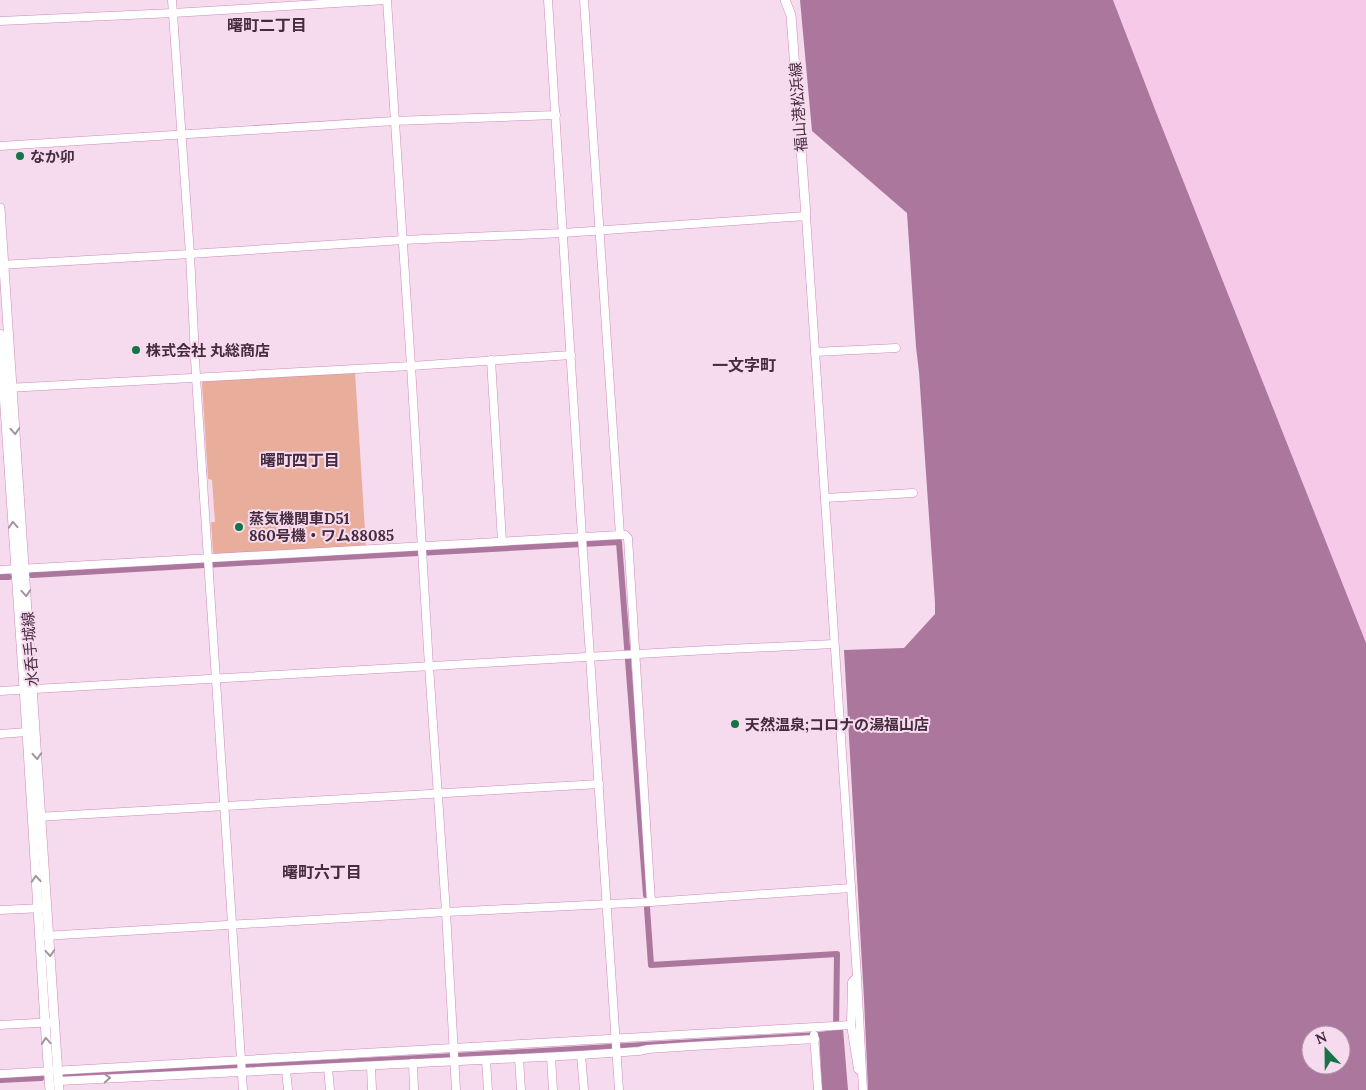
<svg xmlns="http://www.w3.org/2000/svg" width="1366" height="1090" font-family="Lora,'Noto Sans JP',serif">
	<rect width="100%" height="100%" fill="#f6daed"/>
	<path fill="#f7c9e9" d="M1113,0h253v643l-210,-531z"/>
	<path fill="#e9ad9b" d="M355,372l11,174 -151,9 -2,-3 -2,-30h4l-3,-42 -4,-1 -6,-96 1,-3z"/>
	<g fill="#ab779c" fill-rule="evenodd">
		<path d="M800,0h313l43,112 210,531v447h-498l-4,-91 -20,-349 60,-2 31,-34v-11l-16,-231 -3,-25 -9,-134 -95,-82zM1311,1035h30v30h-30z"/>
		<path d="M843,1029l5,61h-26l-3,-58z"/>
	</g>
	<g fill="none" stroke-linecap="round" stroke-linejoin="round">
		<g stroke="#ab779c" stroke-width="6">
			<path d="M32,575l276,-16 311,-17 27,353"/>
			<path d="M0,577h9"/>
			<path d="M647,908l4,57 186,-11 -1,76"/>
			<path d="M66,1076l372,-19 380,-22"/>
			<path d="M0,1080l41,-2"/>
		</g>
		<defs>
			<g id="minor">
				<path d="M172,0l18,254 6,123 47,713"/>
				<path d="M387,0l24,366 18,300 17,246 10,178"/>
				<path d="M548,0l34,537 37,553"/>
				<path d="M0,21l173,-8 213,-13"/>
				<path d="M0,146l394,-25 162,-6"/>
				<path d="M0,265l190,-11 213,-14 160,-7 243,-17 51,761 6,113"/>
				<path d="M815,352l81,-4"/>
				<path d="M491,360l11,181"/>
				<path d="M7,388l404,-22 160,-11"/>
				<path d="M825,498l88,-5"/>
				<path d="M620,535h5l3,3 23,364"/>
				<path d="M0,570l620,-35 -36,-535"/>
				<path d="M0,691l708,-41 126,-6"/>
				<path d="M0,734l27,-2"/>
				<path d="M37,817l562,-33"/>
				<path d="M0,910l43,-2"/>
				<path d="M44,936l402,-24 205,-10 200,-14"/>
				<path d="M0,1025l55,-3"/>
				<path d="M851,1025l7,44 2,2"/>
				<path d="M814,1035l4,55"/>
				<path d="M581,1055l3,35"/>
				<path d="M551,1057l2,33"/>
				<path d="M519,1058l2,32"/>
				<path d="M486,1060l2,30"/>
				<path d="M413,1063l1,27"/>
				<path d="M371,1066l1,24"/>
				<path d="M328,1068l2,22"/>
				<path d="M286,1070l2,20"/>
				<path d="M0,1074l851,-49 1,-43 5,-5"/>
				<path d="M59,1081l522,-26 58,-4 9,-2 45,-3 122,-7"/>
			</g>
			<g id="major">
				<path d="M785,0l6,15 15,201"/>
				<path d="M0,208l59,882"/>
				<path d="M0,334l27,398 18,290 5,68"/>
			</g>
		</defs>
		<use href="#minor" stroke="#ce8bbc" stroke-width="9"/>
		<use href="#major" stroke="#ce8bbc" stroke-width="10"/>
		<use href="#minor" stroke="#fff" stroke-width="8"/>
		<use href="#major" stroke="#fff" stroke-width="9"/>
	</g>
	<defs><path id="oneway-chevron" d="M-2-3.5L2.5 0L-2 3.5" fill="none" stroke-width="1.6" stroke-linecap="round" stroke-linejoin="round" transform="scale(1.25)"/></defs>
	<g stroke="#a2949e">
		<use href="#oneway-chevron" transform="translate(15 431) rotate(86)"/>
		<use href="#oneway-chevron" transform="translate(13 525) rotate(-94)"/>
		<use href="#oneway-chevron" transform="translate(26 593) rotate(86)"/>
		<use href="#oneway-chevron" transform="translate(37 756) rotate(86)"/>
		<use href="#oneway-chevron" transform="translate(36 879) rotate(-94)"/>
		<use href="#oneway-chevron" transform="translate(50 953) rotate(86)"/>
		<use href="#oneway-chevron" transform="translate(46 1041) rotate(-95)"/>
		<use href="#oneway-chevron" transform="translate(107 1078) rotate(-3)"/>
	</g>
	<g fill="#167347" stroke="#f6daed" stroke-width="2">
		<circle cx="20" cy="156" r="5"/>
		<circle cx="136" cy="350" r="5"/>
		<circle cx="239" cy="527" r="5"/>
		<circle cx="735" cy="724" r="5"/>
	</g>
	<g text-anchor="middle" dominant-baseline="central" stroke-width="4" stroke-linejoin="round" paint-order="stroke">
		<g font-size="15" fill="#462a3e" stroke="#f6daed">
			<text transform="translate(798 107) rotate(-94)">福山港松浜線</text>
			<text transform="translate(30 649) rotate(-94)">水呑手城線</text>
		</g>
		<g font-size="15" font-weight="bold" fill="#462a3e" stroke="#f6daed" text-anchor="start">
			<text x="30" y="156">なか卯</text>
			<text x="146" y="350">株式会社 丸総商店</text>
			<text x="249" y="518">蒸気機関車D51<tspan x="249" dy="17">860号機・ワム88085</tspan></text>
			<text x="745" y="724">天然温泉;コロナの湯福山店</text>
		</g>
		<g font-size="16" font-weight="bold" fill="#462a3e" stroke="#f6daed">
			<text x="267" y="25">曙町二丁目</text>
			<text x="744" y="365">一文字町</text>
			<text x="300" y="460">曙町四丁目</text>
			<text x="322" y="872">曙町六丁目</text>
		</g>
	</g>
	<g transform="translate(1326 1050) rotate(338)"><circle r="24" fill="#f6daed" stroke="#b094a7"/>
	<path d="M0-4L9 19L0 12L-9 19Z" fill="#167347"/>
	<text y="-8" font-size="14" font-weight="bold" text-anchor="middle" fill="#462a3e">N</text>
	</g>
</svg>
